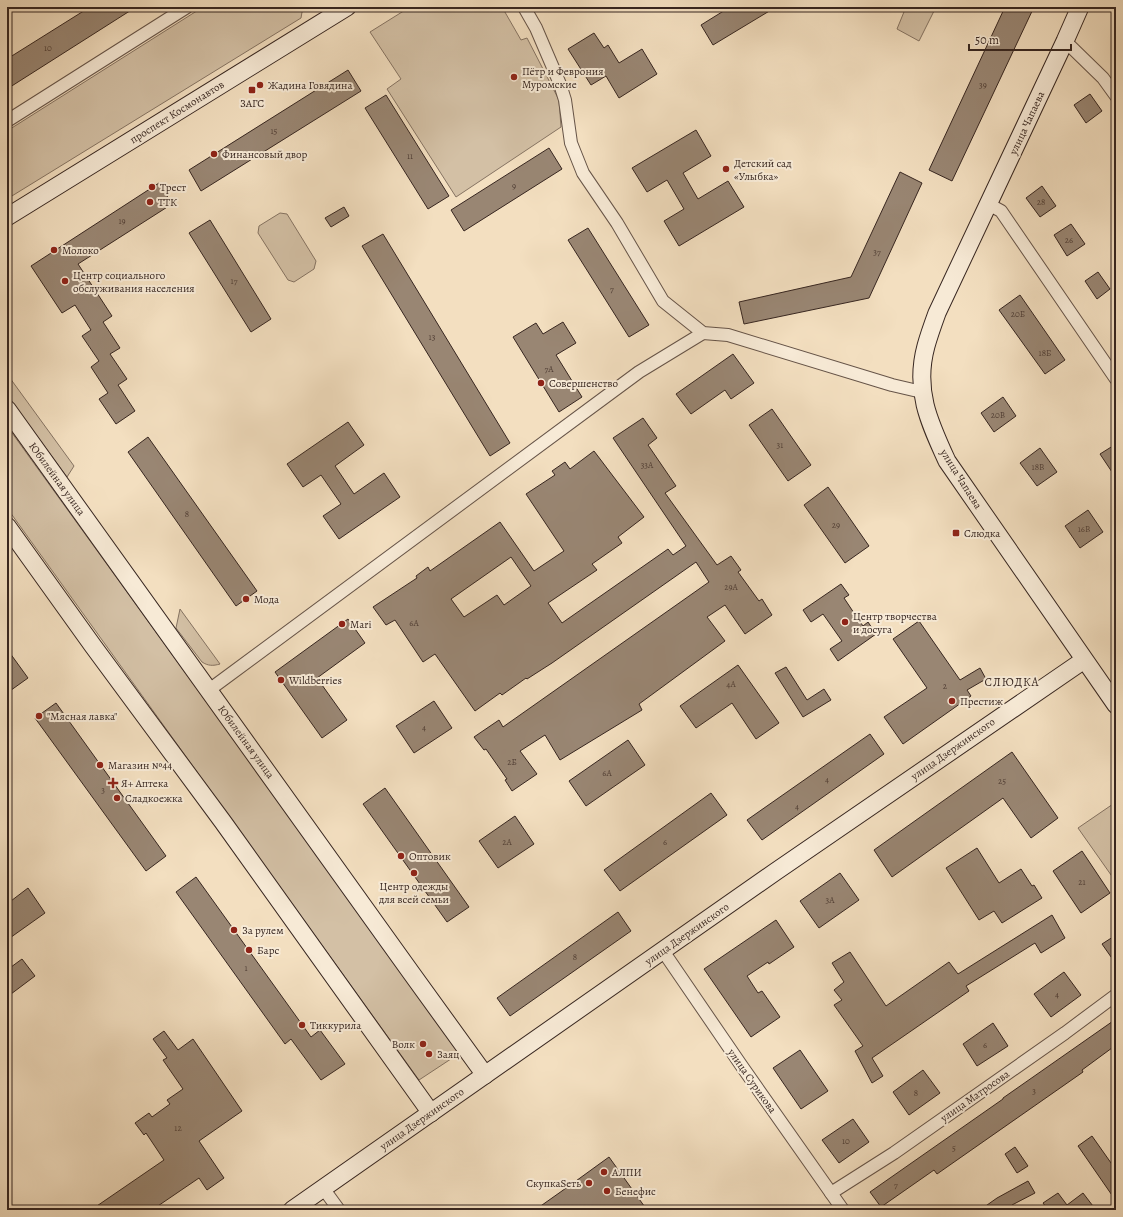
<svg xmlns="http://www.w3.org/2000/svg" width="1123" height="1217" font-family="Alegreya,serif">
	<rect width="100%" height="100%" fill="#f3dfc0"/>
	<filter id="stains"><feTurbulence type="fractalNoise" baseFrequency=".005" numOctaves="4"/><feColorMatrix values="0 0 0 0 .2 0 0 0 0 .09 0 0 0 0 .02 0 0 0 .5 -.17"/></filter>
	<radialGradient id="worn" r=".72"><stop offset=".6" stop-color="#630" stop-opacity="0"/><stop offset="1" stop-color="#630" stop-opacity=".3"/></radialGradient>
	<g fill="#d3c0a5" stroke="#857362">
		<path d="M203,7h107l-8,5 -1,6 -294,181v-68z"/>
		<path d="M410,7h92l19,33 6,-2 32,62 2,27 -105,70 -69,-108 14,-10 -31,-47z"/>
		<path d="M906,7h30l-17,34 -22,-12z"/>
		<path d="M280,213l7,1 29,47 -2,8 -20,13 -6,-2 -30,-47 1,-7z"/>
		<path d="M7,374l67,92 -7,11 -60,-82z"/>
		<path d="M7,426l453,627 -41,27 -412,-572z"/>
		<path d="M180,609l40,55c-7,2 -12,2 -18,-2l-26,-34z"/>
		<path d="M1116,802v80l-38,-54z"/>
	</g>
	<g fill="#998673" stroke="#372620" fill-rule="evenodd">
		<path d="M90,7h46l-129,82v-30z"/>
		<path d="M730,7h46l-63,38 -12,-20z"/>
		<path d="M1005,7h29l-82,174 -23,-11z"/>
		<path d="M594,33l10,15 4,-3 11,18 23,-14 15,25 -38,24 -13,-22 -15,9 -23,-36z"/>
		<path d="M348,70l13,21 -160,100 -12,-21z"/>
		<path d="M1090,94l12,17 -16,12 -12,-18z"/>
		<path d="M386,95l63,101 -21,13 -63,-101z"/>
		<path d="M696,130l15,26 -28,17 15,26 30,-18 16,26 -65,39 -15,-25 20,-12 -17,-29 -20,12 -15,-24z"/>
		<path d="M549,148l13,21 -98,62 -13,-21z"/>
		<path d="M900,172l22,11 -53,115 -125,26 -5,-22 112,-25z"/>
		<path d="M159,183l13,21 -94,60 34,52 -9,6 17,26 -10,6 17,25 -9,6 17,26 -19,13 -17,-25 9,-6 -17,-26 8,-6 -17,-25 9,-6 -16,-25 -13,8 -31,-47z"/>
		<path d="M1042,186l14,20 -16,11 -14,-19z"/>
		<path d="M344,207l5,9 -18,11 -6,-9z"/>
		<path d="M210,220l61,99 -20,13 -62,-99z"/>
		<path d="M1071,224l14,20 -18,12 -13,-21z"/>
		<path d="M588,228l61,97 -20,12 -61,-97z"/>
		<path d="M383,234l127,209 -20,13 -128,-210z"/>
		<path d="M1098,272l12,17 -13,10 -12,-18z"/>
		<path d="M1020,295l45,65 -20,14 -46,-64z"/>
		<path d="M563,322l13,21 -20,12 26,42 -23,15 -46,-75 23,-14 7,11z"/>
		<path d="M733,354l21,29 -23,16 -6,-9 -34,24 -15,-20z"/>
		<path d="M1003,397l13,19 -22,16 -13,-19z"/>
		<path d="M772,409l39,56 -23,16 -39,-56z"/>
		<path d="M643,418l14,20 -9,7 28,41 -11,7 52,72 14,-9 10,14 -3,2 21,29 3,-2 10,16 -27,19 -20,-29 -18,12 18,24 -86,63 3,6 -82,50 -15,-25 -25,16 17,23 -25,17 -7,-11 2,-1 -21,-30 -2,1 -10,-13 25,-17 4,7 206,-145 -13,-20 -144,101 -25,16 -1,-1 -24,17 -2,-2 -25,18 -40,-57 -12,8 -28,-42 -9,5 -13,-18 44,-29 -1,-2 12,-9 2,4 70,-49 34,49 30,-20 -38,-57 29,-19 -3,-4 13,-9 5,7 24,-18 50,66 -26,20 4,6 -30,21 5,6 -49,33 14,20 106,-74 5,6 13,-9 -73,-108zM511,557l20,29 -27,19 -7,-10 -33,22 -13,-18z"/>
		<path d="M348,422l16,23 -29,21 19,28 30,-21 16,24 -61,42 -16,-23 18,-12 -20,-29 -18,12 -16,-23z"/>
		<path d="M148,437l109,154 -21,15 -108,-154z"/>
		<path d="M1116,444v34l-16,-24z"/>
		<path d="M1040,448l17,24 -20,14 -17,-23z"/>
		<path d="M828,487l41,59 -24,17 -41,-58z"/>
		<path d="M1088,510l15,22 -23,16 -15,-22z"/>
		<path d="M841,584l8,11 -5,3 10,15 9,13 5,-4 8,12 -38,27 -8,-12 12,-8 -19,-27 -12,8 -8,-12z"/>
		<path d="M348,619l17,24 -48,35 30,42 -25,18 -47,-66z"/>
		<path d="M919,621l41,59 20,-12 6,11 -19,11 4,6 -68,48 -19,-27 43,-29 -34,-49z"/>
		<path d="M7,649l21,29 -21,15z"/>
		<path d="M738,665l41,58 -23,16 -24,-36 -36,25 -16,-22z"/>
		<path d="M786,667l21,33 17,-11 7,11 -28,17 -28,-44z"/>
		<path d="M434,701l18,27 -38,25 -18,-27z"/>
		<path d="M56,703l110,153 -20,15 -111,-153z"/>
		<path d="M870,734l14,20 -122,86 -15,-20z"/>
		<path d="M628,740l17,25 -59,41 -17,-25z"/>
		<path d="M1012,752l46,66 -27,20 -28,-40 -111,79 -18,-27z"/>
		<path d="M385,788l84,119 -22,15 -84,-118z"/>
		<path d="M711,793l16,22 -107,76 -16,-21z"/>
		<path d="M515,816l19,28 -36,24 -19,-27z"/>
		<path d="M977,848l22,35 22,-14 11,17 2,-1 8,13 -40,25 -8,-12 -15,9 -33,-52z"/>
		<path d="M1082,851l28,42 -29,20 -28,-42z"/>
		<path d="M840,873l19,27 -40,28 -19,-27z"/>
		<path d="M196,877l115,160 9,-7 25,34 -24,16 -30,-41 -6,5 -109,-152z"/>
		<path d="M28,888l17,25 -38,27v-36z"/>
		<path d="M618,912l13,19 -121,85 -13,-18z"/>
		<path d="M1052,915l13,23 -24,15 -6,-10 -69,43 3,5 -97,67 11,18 -11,7 -17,-32 8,-5 -29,-41 8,-5 -8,-10 10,-8 -12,-19 18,-11 36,54 63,-44 9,12z"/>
		<path d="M776,920l18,27 -25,17 -1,-2 -21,14 11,17 4,-2 18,26 -29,20 -47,-68z"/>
		<path d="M1116,935v29l-14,-20z"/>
		<path d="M22,959l13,17 -28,21v-27z"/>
		<path d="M1064,972l17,23 -30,22 -17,-23z"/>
		<path d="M1116,1019v26l-34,25 1,2 -146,102 -3,-4 -53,37 -11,-15 133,-93v-1z"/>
		<path d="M993,1023l15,23 -31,20 -14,-22z"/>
		<path d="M164,1031l14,19 15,-11 49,72 -43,30 25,37 -17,12 -8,-12 -47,32h-61l73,-50 -18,-27 -2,2 -9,-12 14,-10 3,4 18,-13 -3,-4 16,-11 -20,-29 4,-2 -14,-19z"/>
		<path d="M800,1050l28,41 -27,18 -28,-41z"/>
		<path d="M923,1070l17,23 -31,22 -16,-23z"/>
		<path d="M853,1119l16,23 -30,21 -17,-23z"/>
		<path d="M1092,1136l24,34v31l-38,-55z"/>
		<path d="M1015,1147l13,19 -11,7 -12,-19z"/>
		<path d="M609,1157l38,53h-112l34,-24z"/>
		<path d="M1028,1181l7,12 -23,12 4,5h-36l17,-12z"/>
		<path d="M1058,1193l9,12 16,-12 13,17h-48l-5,-7z"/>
	</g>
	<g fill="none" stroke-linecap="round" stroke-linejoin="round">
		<defs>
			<g id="minor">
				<path d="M524,7l12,21 24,56 5,16 6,43 12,30 34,50 46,78 40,32 25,2 164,50 30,7"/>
				<path d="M1065,41l38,37 13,18"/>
				<path d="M7,121l180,-114"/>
				<path d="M988,204l13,7 115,168"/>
				<path d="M209,690l430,-318 64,-39"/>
				<path d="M663,951l78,114 102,145"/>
				<path d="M323,1188l16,22"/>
				<path d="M831,1193l63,-40 171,-120 51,-38"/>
			</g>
			<g id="secondary">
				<path d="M1080,7l-15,34 -128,272c-4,11 -8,22 -11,33 -12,44 3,76 21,115l169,244"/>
				<path d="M7,217l340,-210"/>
				<path d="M7,409l405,565 73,101"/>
				<path d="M7,526l86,120 130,176 208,291"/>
				<path d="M292,1210l483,-338 309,-212"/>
			</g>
		</defs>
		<use href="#minor" stroke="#665448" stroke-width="14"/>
		<use href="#secondary" stroke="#372620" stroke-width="19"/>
		<use href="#minor" stroke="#f7ead6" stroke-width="12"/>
		<use href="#secondary" stroke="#f7ead6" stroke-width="17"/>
	</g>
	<g fill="#8f2418" stroke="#f7ead6" stroke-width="1.5">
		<circle cx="514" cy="77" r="4"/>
		<circle cx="260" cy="85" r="4"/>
		<rect x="248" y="86" width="8" height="8" rx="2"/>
		<circle cx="214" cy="154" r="4"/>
		<circle cx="726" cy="169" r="4"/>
		<circle cx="152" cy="187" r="4"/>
		<circle cx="150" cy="202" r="4"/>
		<circle cx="54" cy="250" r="4"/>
		<circle cx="65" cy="281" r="4"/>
		<circle cx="541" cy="383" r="4"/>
		<rect x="952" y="529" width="8" height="8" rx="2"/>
		<circle cx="246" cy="599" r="4"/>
		<circle cx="845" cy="622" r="4"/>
		<circle cx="342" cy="624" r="4"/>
		<circle cx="281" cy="680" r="4"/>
		<circle cx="952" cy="701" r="4"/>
		<circle cx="39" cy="716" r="4"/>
		<circle cx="100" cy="765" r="4"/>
		<path d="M111 777h4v4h4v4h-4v4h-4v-4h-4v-4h4z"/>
		<circle cx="117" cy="798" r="4"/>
		<circle cx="401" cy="856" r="4"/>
		<circle cx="414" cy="873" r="4"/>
		<circle cx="234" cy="930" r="4"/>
		<circle cx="249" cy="950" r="4"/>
		<circle cx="302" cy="1025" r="4"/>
		<circle cx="423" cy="1044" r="4"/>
		<circle cx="429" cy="1054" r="4"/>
		<circle cx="604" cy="1172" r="4"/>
		<circle cx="589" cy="1183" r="4"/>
		<circle cx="607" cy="1191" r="4"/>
	</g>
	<g text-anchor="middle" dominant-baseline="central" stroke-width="4" stroke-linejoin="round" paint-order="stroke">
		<g font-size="9" fill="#503e35">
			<text x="48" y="48">10</text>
			<text x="983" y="85">39</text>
			<text x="274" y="131">15</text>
			<text x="410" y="156">11</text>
			<text x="514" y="186">9</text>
			<text x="1041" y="202">28</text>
			<text x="122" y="221">19</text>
			<text x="1069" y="240">26</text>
			<text x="877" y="252">37</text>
			<text x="234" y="281">17</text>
			<text x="612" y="289">7</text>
			<text x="1018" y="314">20Б</text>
			<text x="432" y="337">13</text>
			<text x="1045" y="353">18Б</text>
			<text x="549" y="369">7А</text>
			<text x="998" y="415">20В</text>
			<text x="780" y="445">31</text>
			<text x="647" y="465">33А</text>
			<text x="1038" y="467">18В</text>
			<text x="187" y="514">8</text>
			<text x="836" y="525">29</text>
			<text x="1084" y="529">16В</text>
			<text x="731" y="587">29А</text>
			<text x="414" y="623">6А</text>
			<text x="731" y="684">4А</text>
			<text x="945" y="686">2</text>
			<text x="424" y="727">4</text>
			<text x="512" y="762">2Б</text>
			<text x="607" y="773">6А</text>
			<text x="827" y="779">4</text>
			<text x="1002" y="781">25</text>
			<text x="103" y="790">3</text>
			<text x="797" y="806">4</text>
			<text x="507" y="842">2А</text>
			<text x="665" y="842">6</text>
			<text x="1082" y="882">21</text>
			<text x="830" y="900">3А</text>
			<text x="575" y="957">8</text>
			<text x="246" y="968">1</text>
			<text x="1057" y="994">4</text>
			<text x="985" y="1045">6</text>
			<text x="1034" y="1091">3</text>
			<text x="916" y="1093">8</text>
			<text x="178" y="1128">12</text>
			<text x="846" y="1141">10</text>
			<text x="954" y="1148">5</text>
			<text x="896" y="1185">7</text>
		</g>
		<g font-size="11" fill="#372620" stroke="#f7ead6" text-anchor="start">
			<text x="522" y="71">Пётр и Феврония<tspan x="522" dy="13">Муромские</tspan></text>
			<text x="268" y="85">Жадина Говядина</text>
			<text x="252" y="103" text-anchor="middle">ЗАГС</text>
			<text x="222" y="154">Финансовый двор</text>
			<text x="734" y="163">Детский сад<tspan x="734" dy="13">«Улыбка»</tspan></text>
			<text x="160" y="187">Трест</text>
			<text x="158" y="202">ТТК</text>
			<text x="62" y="250">Молоко</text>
			<text x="73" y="275">Центр социального<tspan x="73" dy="13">обслуживания населения</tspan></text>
			<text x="549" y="383">Совершенство</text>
			<text x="964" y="533">Слюдка</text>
			<text x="254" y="599">Мода</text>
			<text x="853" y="616">Центр творчества<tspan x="853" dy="13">и досуга</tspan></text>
			<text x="350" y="624">Mari</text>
			<text x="289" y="680">Wildberries</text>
			<text x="960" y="701">Престиж</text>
			<text x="47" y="716">"Мясная лавка"</text>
			<text x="108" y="765">Магазин №44</text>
			<text x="121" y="783">Я+ Аптека</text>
			<text x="125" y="798">Сладкоежка</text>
			<text x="409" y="856">Оптовик</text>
			<text x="414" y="886" text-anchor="middle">Центр одежды<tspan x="414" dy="13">для всей семьи</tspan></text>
			<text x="242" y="930">За рулем</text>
			<text x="257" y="950">Барс</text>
			<text x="310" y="1025">Тиккурила</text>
			<text x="415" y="1044" text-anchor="end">Волк</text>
			<text x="437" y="1054">Заяц</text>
			<text x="612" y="1172">АЛПИ</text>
			<text x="581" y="1183" text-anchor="end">СкупкаSеть</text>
			<text x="615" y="1191">Бенефис</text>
		</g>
		<g font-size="11" fill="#372620" stroke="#f7ead6">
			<text transform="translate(177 112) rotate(-32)">проспект Космонавтов</text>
			<text transform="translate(1027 123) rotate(-65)">улица Чапаева</text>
			<text transform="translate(57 479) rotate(54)">Юбилейная улица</text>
			<text transform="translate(961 479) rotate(58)">улица Чапаева</text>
			<text transform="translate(246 742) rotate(54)">Юбилейная улица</text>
			<text transform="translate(953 749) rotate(-35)">улица Дзержинского</text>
			<text transform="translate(687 934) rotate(-35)">улица Дзержинского</text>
			<text transform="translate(752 1081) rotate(55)">улица Сурикова</text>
			<text transform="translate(975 1096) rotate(-35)">улица Матросова</text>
			<text transform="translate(422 1119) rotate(-35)">улица Дзержинского</text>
		</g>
		<g font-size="12" letter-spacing="1" fill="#372620" stroke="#f7ead6">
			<text x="1012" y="682">СЛЮДКА</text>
		</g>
	</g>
	<rect width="1123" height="1217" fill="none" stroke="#f3dfc0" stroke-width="24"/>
	<rect x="8" y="8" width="1107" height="1201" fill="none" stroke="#372620" stroke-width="2"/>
	<rect x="12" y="12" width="1099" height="1193" fill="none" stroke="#372620"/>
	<path d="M969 44v6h102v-6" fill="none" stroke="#372620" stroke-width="2"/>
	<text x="975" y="44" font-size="12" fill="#372620" stroke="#f7ead6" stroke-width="3" paint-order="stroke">50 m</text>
	<rect width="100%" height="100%" filter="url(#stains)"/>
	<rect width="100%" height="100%" fill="url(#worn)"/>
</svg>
